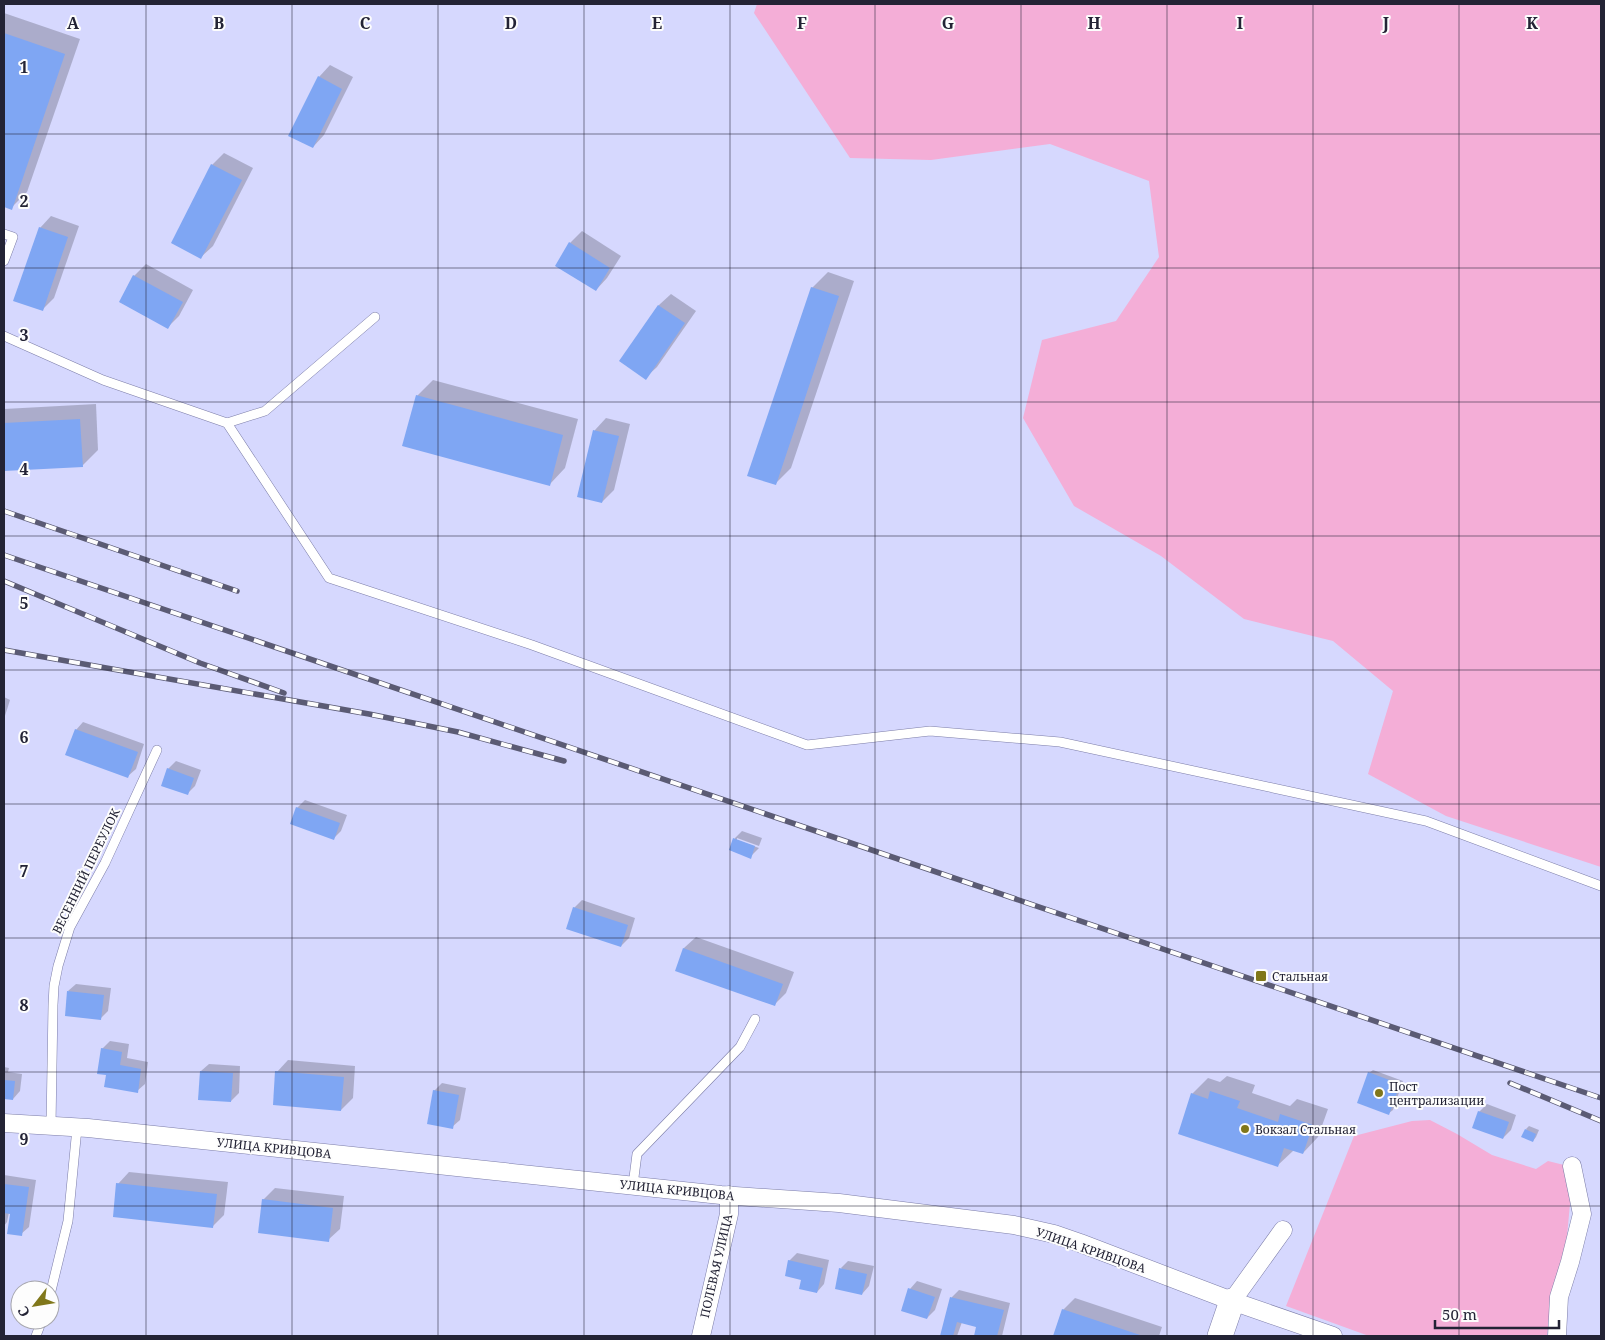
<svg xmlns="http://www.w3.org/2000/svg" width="1605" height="1340" font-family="'Noto Serif',serif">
	<rect width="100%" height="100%" fill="#d6d8fe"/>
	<g fill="#f4aed7">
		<path d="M757,4h844v863l-155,-51 -78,-42 25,-83 -60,-50 -89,-22 -83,-63 -87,-50 -51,-88 19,-78 74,-19 43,-64 -10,-76 -99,-37 -119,16 -81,-2 -96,-145z"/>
		<path d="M1430,1120l27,14 35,21 44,14 12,-8 16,4 7,28 -6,65 -14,44 -4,34h-178l-83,-30 68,-170 58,-15z"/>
	</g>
	<g fill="#0003">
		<path d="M4,13l76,26 -53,153 -16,16 -7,-3z"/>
		<path d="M330,65l23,12 -29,58 -11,12 6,-70z"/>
		<path d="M224,153l29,15 -40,78 -12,11 -29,-14 40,-78z"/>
		<path d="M51,216l28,10 -25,72 -12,12 -2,-82z"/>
		<path d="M582,231l39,25 -14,22 -11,12 -26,-47z"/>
		<path d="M146,264l47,26 -14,26 -11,11 -48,-25 14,-26z"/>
		<path d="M828,272l26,9 -63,187 -16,16 37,-196z"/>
		<path d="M671,294l25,17 -39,56 -12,11 -25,-17 39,-56z"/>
		<path d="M433,380l145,39 -13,49 -15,16 -133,-88z"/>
		<path d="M96,404l2,46 -16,16 -78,3v-60z"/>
		<path d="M606,418l24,6 -16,66 -12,12 -24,-6 17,-66z"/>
		<path d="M4,697l6,3 -6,19z"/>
		<path d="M83,722l61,22 -8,25 -8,7 -52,-46z"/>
		<path d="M176,761l25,9 -6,16 -8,8 -19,-25z"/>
		<path d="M305,800l42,15 -6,16 -7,7 -37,-30z"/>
		<path d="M742,831l20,7 -3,8 -22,-8v2l22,8 -9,9 -20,-7 5,-12z"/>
		<path d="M582,900l53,18 -6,20 -8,8 -47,-38z"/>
		<path d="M696,937l98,35 -8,21 -12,12 -97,-35 7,-22z"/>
		<path d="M76,984l35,4 -3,23 -7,7 -33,-27z"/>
		<path d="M110,1041l19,3 -2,14 21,4 -3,22 -8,7 -29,-17 -6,-25z"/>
		<path d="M288,1060l67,6 -2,32 -12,12 -64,-38z"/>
		<path d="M209,1064l31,2 -1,27 -8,8 -30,-30z"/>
		<path d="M4,1067l5,1 -1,4 14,2 -2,17 -7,8 -9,-1z"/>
		<path d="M1373,1070l30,11 -10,29 -4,3 -20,-40z"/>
		<path d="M1227,1076l28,9 -3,8 38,13 7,-7 31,10 -10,28 -15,16 -9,-3 -17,16 -85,-72 16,-16 12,4z"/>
		<path d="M442,1083l24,5 -6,32 -8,7 -18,-36z"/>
		<path d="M1487,1104l29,11 -5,15 -8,8 -24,-26z"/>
		<path d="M1529,1126l10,4 -3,7 -3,4 -7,-12z"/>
		<path d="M129,1172l99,10 -4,33 -11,11 -95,-42z"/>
		<path d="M4,1175l32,5 -7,47 -8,7 -10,-21 -2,-1 -2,10 -3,4z"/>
		<path d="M275,1188l69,8 -4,33 -12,11 -65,-40z"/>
		<path d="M797,1253l32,7 -5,24 -7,8 -14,-13 -14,-18z"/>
		<path d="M848,1261l26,5 -5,20 -7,8 -21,-26z"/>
		<path d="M917,1281l25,8 -7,21 -8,8 -17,-29z"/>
		<path d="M959,1290l51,13 -8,33h-27l3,-9 -16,-5 -5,14h-15l10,-39z"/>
		<path d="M1075,1298l87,29 -3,9h-104l8,-26z"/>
	</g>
	<g fill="#7fa6f3">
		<path d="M4,33l61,21 -53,156 -8,-3z"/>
		<path d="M318,76l24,13 -29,59 -25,-12z"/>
		<path d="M211,164l31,16 -41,79 -30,-16z"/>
		<path d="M39,227l29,10 -25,74 -30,-10z"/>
		<path d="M569,242l41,26 -14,23 -41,-25z"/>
		<path d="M133,275l50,27 -15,27 -49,-27z"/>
		<path d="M811,287l28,9 -63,189 -29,-9z"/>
		<path d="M658,305l27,18 -39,57 -27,-19z"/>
		<path d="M416,395l147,40 -13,51 -148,-40z"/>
		<path d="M80,419l3,48 -79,4v-48z"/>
		<path d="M593,430l26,6 -17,67 -25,-6z"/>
		<path d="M75,729l63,23 -10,26 -63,-23z"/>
		<path d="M167,768l27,10 -6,17 -27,-9z"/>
		<path d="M296,807l44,16 -6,17 -44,-16z"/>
		<path d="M733,838l22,8 -4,13 -22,-9z"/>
		<path d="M573,907l55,18 -7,22 -55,-18z"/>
		<path d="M683,948l100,36 -8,22 -100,-35z"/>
		<path d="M67,991l37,4 -3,25 -36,-4z"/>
		<path d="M101,1048l21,4 -2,13 21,4 -3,24 -34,-6 2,-12 -9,-1z"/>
		<path d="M200,1071l33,2 -2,29 -33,-2z"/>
		<path d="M275,1071l69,6 -3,34 -68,-6z"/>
		<path d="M1368,1072l32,12 -11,31 -32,-12z"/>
		<path d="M4,1080l11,1 -2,19 -9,-1z"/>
		<path d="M433,1090l26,5 -6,34 -26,-5z"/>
		<path d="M1210,1091l30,10 -3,7 41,14 2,-8 33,11 -10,29 -19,-6 -6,19 -100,-33 13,-41 17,6z"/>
		<path d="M1478,1111l31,11 -6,17 -31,-11z"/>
		<path d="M1525,1129l11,5 -3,8 -12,-5z"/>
		<path d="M116,1183l101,11 -4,34 -100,-11z"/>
		<path d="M4,1184l25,3 -7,49 -15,-2 3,-20 -6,-1z"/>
		<path d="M262,1199l71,9 -4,34 -71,-9z"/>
		<path d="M788,1260l35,8 -6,25 -18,-4 2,-9 -16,-4z"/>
		<path d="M839,1268l28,6 -5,21 -27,-6z"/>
		<path d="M908,1288l27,9 -8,22 -26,-8z"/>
		<path d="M950,1297l54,13 -7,26h-23l2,-9 -19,-5 -4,14h-13z"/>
		<path d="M1062,1309l81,27h-90z"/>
	</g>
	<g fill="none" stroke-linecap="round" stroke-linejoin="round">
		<defs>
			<g id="lane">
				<path d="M4,234l9,3 -9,24"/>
				<path d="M4,336l99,44 124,43 38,-12 110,-94"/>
				<path d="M227,423l102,155 203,67 275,100 123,-14 130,11 366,79 175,65"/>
				<path d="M51,1126l2,-121 1,-19 4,-20 12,-39 35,-64 52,-113"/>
				<path d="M633,1185l4,-31 103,-107 15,-28"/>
				<path d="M50,1295l18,-74 9,-93"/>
				<path d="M36,1336l6,-16"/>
			</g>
			<g id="street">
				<path d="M4,1123l84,5 633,67 118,8 175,22 40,9 26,9 152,58 101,35"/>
				<path d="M1232,1301l51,-71"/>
				<path d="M701,1336l28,-122v-19"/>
				<path d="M1557,1336l2,-39 11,-35 12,-48 -10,-48"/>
			</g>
			<path id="secondary" d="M1220,1336l12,-35"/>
		</defs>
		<use href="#lane" stroke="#7c7da8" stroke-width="10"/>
		<use href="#street" stroke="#7c7da8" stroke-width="19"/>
		<use href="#secondary" stroke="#7c7da8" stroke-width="26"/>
		<use href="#lane" stroke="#fff" stroke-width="9"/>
		<use href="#street" stroke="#fff" stroke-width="18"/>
		<use href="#secondary" stroke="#fff" stroke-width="25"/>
		<defs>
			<g id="rail">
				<path d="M4,511l233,80"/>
				<path d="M4,555l1597,543"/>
				<path d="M4,581l196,82 84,30"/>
				<path d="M4,650l365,64 89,18 106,29"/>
				<path d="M1510,1083l91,38"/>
			</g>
		</defs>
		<use href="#rail" stroke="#5b5b74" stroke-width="5.5"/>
		<use href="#rail" stroke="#fdfdfd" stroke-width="4" stroke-dasharray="11" stroke-linecap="butt"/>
	</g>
	<path fill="none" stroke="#232335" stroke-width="1" stroke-opacity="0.55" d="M146,4v1332M292,4v1332M438,4v1332M584,4v1332M730,4v1332M875,4v1332M1021,4v1332M1167,4v1332M1313,4v1332M1459,4v1332M4,134h1597M4,268h1597M4,402h1597M4,536h1597M4,670h1597M4,804h1597M4,938h1597M4,1072h1597M4,1206h1597"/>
	<g fill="#80771b" stroke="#fdfdfd" stroke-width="2">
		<rect x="1255" y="970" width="12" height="12" rx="2.5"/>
		<circle cx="1379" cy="1093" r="5"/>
		<circle cx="1245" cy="1129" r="5"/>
	</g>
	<g text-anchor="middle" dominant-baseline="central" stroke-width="4" stroke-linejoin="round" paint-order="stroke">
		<g font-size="12" fill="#232335" stroke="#fdfdfd">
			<text transform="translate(86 871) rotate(-64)">ВЕСЕННИЙ ПЕРЕУЛОК</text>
			<text transform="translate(274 1148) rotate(6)">УЛИЦА КРИВЦОВА</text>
			<text transform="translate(677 1190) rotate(6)">УЛИЦА КРИВЦОВА</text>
			<text transform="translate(1091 1250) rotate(19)">УЛИЦА КРИВЦОВА</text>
			<text transform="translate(716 1266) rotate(-77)">ПОЛЕВАЯ УЛИЦА</text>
		</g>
		<g font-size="12" fill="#232335" stroke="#fdfdfd" text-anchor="start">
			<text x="1272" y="976">Стальная</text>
			<text x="1389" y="1086">Пост<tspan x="1389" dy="14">централизации</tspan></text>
			<text x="1255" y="1129">Вокзал Стальная</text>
		</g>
	</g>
	<g font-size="16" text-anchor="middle" font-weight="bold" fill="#232335" stroke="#fdfdfd" stroke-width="4" stroke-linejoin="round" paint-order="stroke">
		<text x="73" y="29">A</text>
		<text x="219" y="29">B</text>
		<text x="365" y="29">C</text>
		<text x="511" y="29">D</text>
		<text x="657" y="29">E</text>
		<text x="802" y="29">F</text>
		<text x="948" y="29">G</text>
		<text x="1094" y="29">H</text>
		<text x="1240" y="29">I</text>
		<text x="1386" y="29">J</text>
		<text x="1532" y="29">K</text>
		<text x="24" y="73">1</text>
		<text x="24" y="207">2</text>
		<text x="24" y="341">3</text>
		<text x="24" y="475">4</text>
		<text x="24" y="609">5</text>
		<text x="24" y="743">6</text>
		<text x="24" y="877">7</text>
		<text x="24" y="1011">8</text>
		<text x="24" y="1145">9</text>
	</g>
	<rect width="1605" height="1340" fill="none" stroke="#232335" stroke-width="10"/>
	<g transform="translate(35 1305) rotate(239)"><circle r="24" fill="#fdfdfd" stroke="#a6a6ad"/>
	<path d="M0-4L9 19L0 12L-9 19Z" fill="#80771b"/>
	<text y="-8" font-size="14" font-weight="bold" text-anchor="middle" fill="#232335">С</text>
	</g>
	<path d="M1435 1320v8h124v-8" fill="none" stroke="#232335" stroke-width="2.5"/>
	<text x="1442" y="1320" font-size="15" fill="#232335" stroke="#fdfdfd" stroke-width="4" paint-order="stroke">50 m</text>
</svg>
